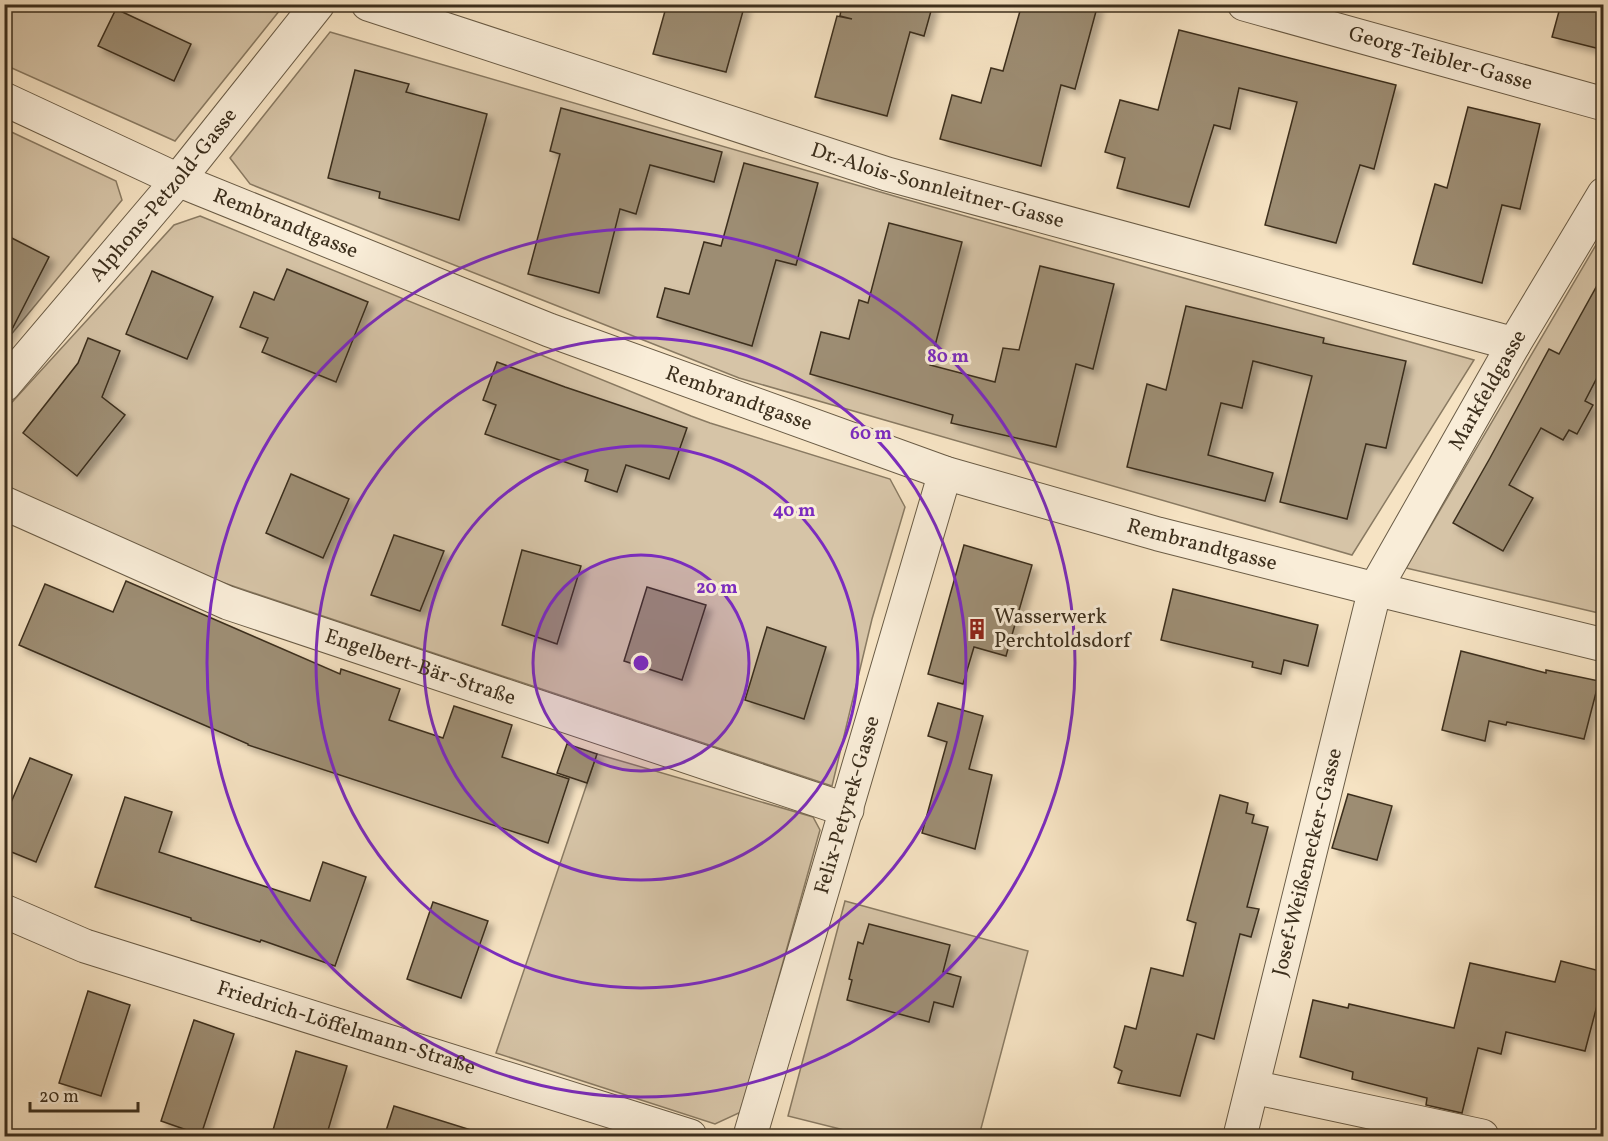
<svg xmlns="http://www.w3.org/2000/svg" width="1608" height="1141" font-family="Vollkorn,serif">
	<defs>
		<filter id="shadow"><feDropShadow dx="5.5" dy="5.5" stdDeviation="3" flood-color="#0004"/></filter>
	</defs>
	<rect width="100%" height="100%" fill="#f6e3c3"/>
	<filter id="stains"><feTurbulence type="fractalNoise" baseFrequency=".00333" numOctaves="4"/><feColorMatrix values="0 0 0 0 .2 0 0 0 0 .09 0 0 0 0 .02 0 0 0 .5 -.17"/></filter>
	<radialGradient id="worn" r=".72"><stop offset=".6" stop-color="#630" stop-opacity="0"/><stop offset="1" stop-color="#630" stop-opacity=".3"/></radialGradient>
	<g fill="#d6c4a7" stroke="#897a62" stroke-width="1.5">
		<path d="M5,5h279l-109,136 -170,-76z"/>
		<path d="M330,32l571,166 573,162 -122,195 -613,-177 -489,-194 -20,-26z"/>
		<path d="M5,129l111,52 6,19 -117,142z"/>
		<path d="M200,216l491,200 19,7 180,56 15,28 -33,112 -40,167 -617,-206 -211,-90v-79l170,-186z"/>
		<path d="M1603,233v381l-197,-46z"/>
		<path d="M597,754l216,63 7,13 -79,282 -26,12 -219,-71z"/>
		<path d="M845,901l183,50 -49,185h-111l-80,-20z"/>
	</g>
	<g fill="#9d8d73" stroke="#3c2f1d" stroke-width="1.5" filter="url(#shadow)">
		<path d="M667,4h78l-19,68 -73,-18z"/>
		<path d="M842,4h91l-9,32 -14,-4 -23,84 -72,-19 22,-81 15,3 -12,-3z"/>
		<path d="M1022,4h76l-23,85 -14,-4 -20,81 -101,-27 12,-44 29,8 10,-35 12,3z"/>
		<path d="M1561,4h43v46l-52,-13z"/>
		<path d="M116,9l75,35 -17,37 -76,-35z"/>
		<path d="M1179,30l217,55 -22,84 -14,-4 -24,78 -71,-18 32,-123 -58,-14 -9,41 -16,-4 -25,82 -72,-19 8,-30 -20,-6 15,-52 38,10z"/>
		<path d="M355,70l54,14 -3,8 81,22 -28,106 -80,-22 1,-6 -52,-14z"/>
		<path d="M1468,107l72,17 -20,85 -18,-4 -20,78 -69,-19 22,-80 12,4z"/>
		<path d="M561,108l161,44 -8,30 -64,-17 -14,49 -16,-5 -21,84 -71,-19 32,-120 -10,-3z"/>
		<path d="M744,163l74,20 -22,82 -20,-5 -24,86 -95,-29 8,-29 24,6 15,-52 17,4z"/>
		<path d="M889,223l73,19 -32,123 65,17 8,-34 16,2 21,-84 74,18 -21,85 -17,-5 -20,83 -105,-24 2,-8 -143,-41 11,-42 28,7 10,-39 9,3z"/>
		<path d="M4,234l45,23 -45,88z"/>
		<path d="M287,269l81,33 -32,80 -74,-30 6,-14 -28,-11 14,-35 20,8z"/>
		<path d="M152,271l61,26 -26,62 -61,-25z"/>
		<path d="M1604,273v91l-19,37 8,4 -16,29 -8,-4 -6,10 -22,-12 -32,57 24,13 -30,53 -50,-28 37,-65 59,-109 10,5z"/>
		<path d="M1186,306l138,32 -1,5 83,18 -20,87 -20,-4 -19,75 -67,-17 32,-126 -59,-15 -11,47 -21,-5 -13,52 65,18 -8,28 -138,-34 20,-83 19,6z"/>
		<path d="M88,338l32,13 -18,46 23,18 -48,61 -54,-43 55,-70z"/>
		<path d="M497,362l68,25 122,41 -18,51 -43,-14 -9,27 -32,-11 3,-11 -103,-36 11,-29 -13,-5z"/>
		<path d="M291,474l58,25 -26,59 -57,-25z"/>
		<path d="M394,535l50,16 -24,60 -49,-16z"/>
		<path d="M964,545l68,20 -26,91 -32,-9 -11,37 -35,-10z"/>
		<path d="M522,550l59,16 -24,78 -55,-19z"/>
		<path d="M126,581l214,93 1,-5 59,20 -11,31 54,18 11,-32 58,19 -10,32 67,22 -21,64 -300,-98v-1l-229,-99 26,-61 68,28z"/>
		<path d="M647,587l59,18 -24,75 -58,-19z"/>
		<path d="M1173,589l145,36 -10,41 -24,-6 -3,14 -29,-7 1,-5 -92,-22z"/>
		<path d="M767,627l59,20 -22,72 -59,-19z"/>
		<path d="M1461,651l85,22v-3l53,11 -15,58 -77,-17 -1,3 -17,-4 -4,20 -43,-11z"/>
		<path d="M938,703l45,13 -14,53 23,6 -17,74 -53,-16 25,-91 -19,-6z"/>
		<path d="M567,744l30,10 -10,29 -30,-10z"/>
		<path d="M30,758l42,17 -36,87 -32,-13v-30z"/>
		<path d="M1348,794l44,12 -15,54 -45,-12z"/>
		<path d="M1220,795l28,8 -2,10 8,2 -2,8 16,4 -21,80 12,2 -8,28 -11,-3 -26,105 -17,-5 -17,62 -62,-13 4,-12 -8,-4 11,-41 11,3 15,-61 32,8 13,-53 -9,-3z"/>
		<path d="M125,797l47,15 -13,40 151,49 13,-39 43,15 -31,89 -74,-26 -1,2 -69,-22v-2l-96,-31z"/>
		<path d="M433,902l55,19 -27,77 -54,-19z"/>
		<path d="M869,924l81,21 -7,27 18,5 -8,30 -19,-5 -5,20 -82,-22 5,-20 -3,-1 9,-37 5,2z"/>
		<path d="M1561,961l43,11v7l-19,72 -79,-19 -5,22 -23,-6 -16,65 -36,-8 1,-7 -75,-19 1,-7 -53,-15 13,-57 35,8 1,-4 105,24 16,-65 85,19z"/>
		<path d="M88,991l42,14 -29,91 -42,-13z"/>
		<path d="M194,1020l40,14 -33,101 -40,-14z"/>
		<path d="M296,1051l51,15 -21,71h-55z"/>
		<path d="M394,1106l77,24 -1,7h-86z"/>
	</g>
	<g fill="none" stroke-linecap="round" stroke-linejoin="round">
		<defs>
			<g id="street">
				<path id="s1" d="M368,4l519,170 627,170"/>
				<path id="s2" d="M1244,4l360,100"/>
				<path id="s3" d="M4,99l174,81 371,150 396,143 213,61 217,55 229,56"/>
				<path id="s4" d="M4,385l174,-205 140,-176"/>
				<path id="s5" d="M4,503l224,100 619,207"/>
				<path id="s6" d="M4,911l81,35 605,190"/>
				<path d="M1253,1087l229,49"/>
				<path id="s7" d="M750,1136l195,-663"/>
				<path id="s8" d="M1240,1136l135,-547 139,-245 90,-150"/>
			</g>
		</defs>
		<use href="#street" stroke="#6a5c46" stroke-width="35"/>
		<use href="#street" stroke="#f9edd8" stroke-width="33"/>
	</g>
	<circle cx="641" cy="663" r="108" fill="#7b2cbf" fill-opacity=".12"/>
	<g fill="none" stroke="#7b2cbf" stroke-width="3">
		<circle cx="641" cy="663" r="108"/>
		<circle cx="641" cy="663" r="217"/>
		<circle cx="641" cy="663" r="325"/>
		<circle cx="641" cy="663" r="434"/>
	</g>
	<defs>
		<symbol id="building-bare" viewBox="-9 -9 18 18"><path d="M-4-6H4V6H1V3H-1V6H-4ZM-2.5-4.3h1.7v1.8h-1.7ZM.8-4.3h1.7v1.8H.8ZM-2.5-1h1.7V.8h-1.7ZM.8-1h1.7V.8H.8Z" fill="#8f2418" stroke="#f9edd8" stroke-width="2.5" paint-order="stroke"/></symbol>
	</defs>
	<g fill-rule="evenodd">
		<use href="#building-bare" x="962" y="614" width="30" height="30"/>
	</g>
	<g text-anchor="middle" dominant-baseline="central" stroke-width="6" stroke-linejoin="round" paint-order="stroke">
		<g font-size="21" fill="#3c2f1d" stroke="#f9edd8">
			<text stroke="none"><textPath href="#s2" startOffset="204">Georg-Teibler-Gasse</textPath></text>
			<text stroke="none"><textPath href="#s1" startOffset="598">Dr.-Alois-Sonnleitner-Gasse</textPath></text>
			<text stroke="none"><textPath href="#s4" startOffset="248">Alphons-Petzold-Gasse</textPath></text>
			<text stroke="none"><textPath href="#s3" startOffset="308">Rembrandtgasse</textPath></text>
			<text stroke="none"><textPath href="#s8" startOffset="792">Markfeldgasse</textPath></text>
			<text stroke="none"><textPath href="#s3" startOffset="794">Rembrandtgasse</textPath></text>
			<text stroke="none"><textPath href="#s3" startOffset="1280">Rembrandtgasse</textPath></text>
			<text stroke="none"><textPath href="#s5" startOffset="448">Engelbert-Bär-Straße</textPath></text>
			<text stroke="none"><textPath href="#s7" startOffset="345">Felix-Petyrek-Gasse</textPath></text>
			<text stroke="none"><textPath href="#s8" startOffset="282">Josef-Weißenecker-Gasse</textPath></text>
			<text stroke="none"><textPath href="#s6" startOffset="362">Friedrich-Löffelmann-Straße</textPath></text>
		</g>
		<g font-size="21" fill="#3c2f1d" stroke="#f9edd8" text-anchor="start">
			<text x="994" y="617">Wasserwerk<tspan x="994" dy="24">Perchtoldsdorf</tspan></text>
		</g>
	</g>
	<circle cx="641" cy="663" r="9" fill="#7b2cbf" stroke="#f9edd8" stroke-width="3"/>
	<g font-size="18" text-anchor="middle" font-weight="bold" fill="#7b2cbf" stroke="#f9edd8" stroke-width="6" stroke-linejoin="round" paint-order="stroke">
		<text x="948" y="362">80 m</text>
		<text x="871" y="439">60 m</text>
		<text x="794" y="516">40 m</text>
		<text x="717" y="593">20 m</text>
	</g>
	<rect width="1608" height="1141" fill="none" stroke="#f6e3c3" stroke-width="24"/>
	<rect x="6" y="6" width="1596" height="1129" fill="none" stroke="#3c2f1d" stroke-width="3"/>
	<rect x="12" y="12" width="1584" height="1117" fill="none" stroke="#3c2f1d" stroke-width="1.5"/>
	<path d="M30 1102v9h108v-9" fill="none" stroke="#3c2f1d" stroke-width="3"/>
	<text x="39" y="1102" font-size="18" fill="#3c2f1d" stroke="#f9edd8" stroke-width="4.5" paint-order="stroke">20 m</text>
	<rect width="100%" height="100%" filter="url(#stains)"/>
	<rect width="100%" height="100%" fill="url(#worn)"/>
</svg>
